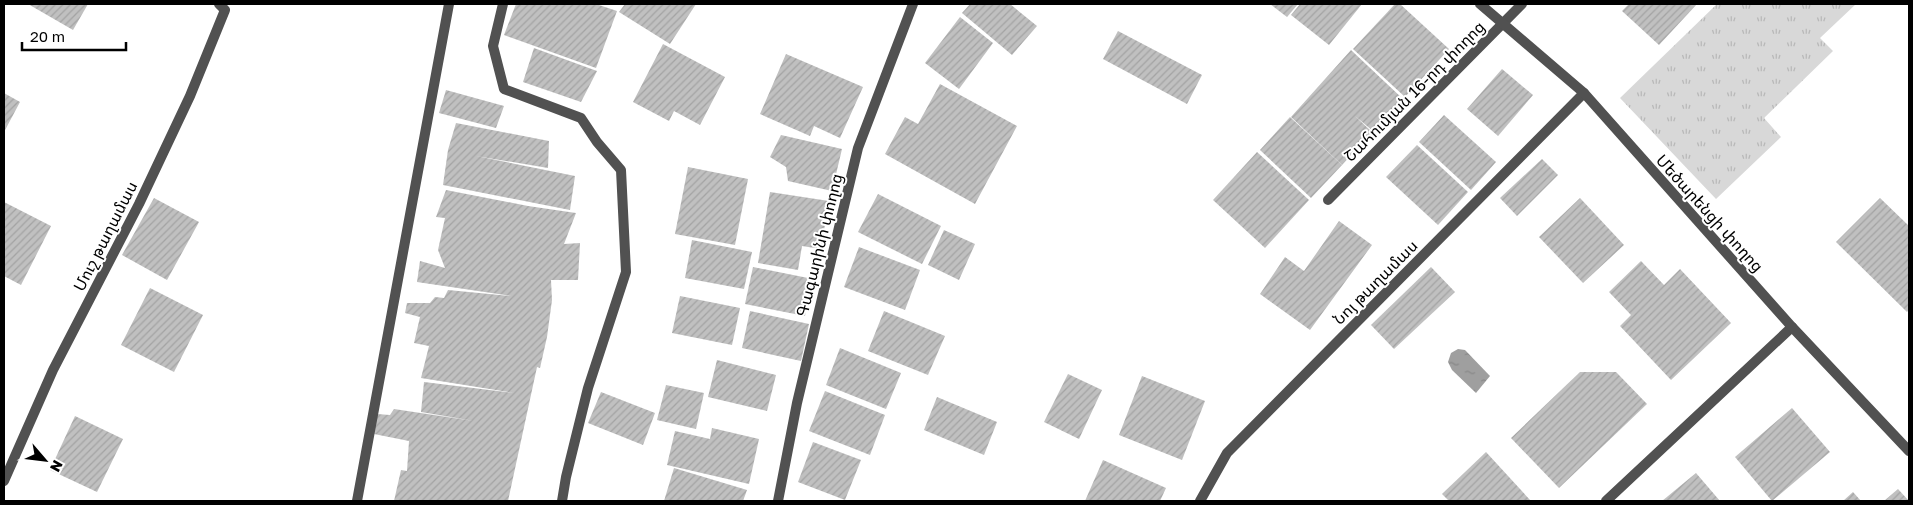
<svg xmlns="http://www.w3.org/2000/svg" width="1913" height="505" font-family="'Golos Text','Noto Sans Armenian',sans-serif">
	<defs>
		<pattern id="grass-tufts" width="24" height="20" patternUnits="userSpaceOnUse" patternTransform="scale(1.25)"><rect width="24" height="20" fill="#d8d8d8"/><path d="M3 7l-1-3M5 7V3M7 7l1-3M15 17l-1-3M17 17v-4M19 17l1-3" fill="none" stroke="#b8b8b8"/></pattern>
		<pattern id="water-ripples" width="26" height="14" patternUnits="userSpaceOnUse" patternTransform="scale(1.25)"><rect width="26" height="14" fill="#9f9f9f"/><path d="M2 4q2-2 4 0t4 0M15 11q2-2 4 0t4 0" fill="none" stroke="#878787"/></pattern>
		<pattern id="building-hatch" width="6" height="6" patternUnits="userSpaceOnUse" patternTransform="scale(1.25)"><rect width="6" height="6" fill="#c0c0c0"/><path d="M-1 1l2-2M0 6l6-6M5 7l2-2" fill="none" stroke="#a3a3a3"/></pattern>
	</defs>
	<rect width="100%" height="100%" fill="#fff"/>
	<path fill="url(#grass-tufts)" d="M1717,4h139l-36,34 13,13 -69,67 17,19 -65,62 -96,-101z"/>
	<path fill="url(#water-ripples)" d="M1458,349l7,1 25,26 -14,17 -24,-23 -4,-8 3,-9z"/>
	<g fill="url(#building-hatch)">
		<path d="M28,4h60l-15,26z"/>
		<path d="M516,4h80l21,7 -21,57 -92,-33z"/>
		<path d="M625,4h71l-26,40 -51,-32z"/>
		<path d="M970,4h40l27,22 -25,29 -50,-42z"/>
		<path d="M1270,4h28l-11,13z"/>
		<path d="M1300,4h62l-33,41 -38,-30z"/>
		<path d="M1395,4h5l49,45 -44,48 -52,-48z"/>
		<path d="M1629,4h68l-38,41 -37,-34z"/>
		<path d="M960,17l33,26 -34,46 -34,-26z"/>
		<path d="M1118,31l84,44 -15,29 -84,-45z"/>
		<path d="M663,44l62,33 -25,48 -26,-14 -5,10 -36,-19z"/>
		<path d="M534,48l63,23 -16,31 -58,-20z"/>
		<path d="M1351,50l52,49 -30,32 -18,-15 17,16 -30,33 -51,-48z"/>
		<path d="M786,54l77,33 -23,51 -26,-12 -4,10 -50,-22z"/>
		<path d="M1502,69l31,26 -35,41 -31,-27z"/>
		<path d="M940,84l77,42 -42,78 -90,-50 20,-37 13,7z"/>
		<path d="M446,90l58,16 -8,22 -57,-15z"/>
		<path d="M4,93l16,9 -16,30z"/>
		<path d="M1444,115l52,47 -25,28 -52,-48z"/>
		<path d="M1290,117l52,48 -31,33 -51,-48z"/>
		<path d="M456,123l93,18 -1,27 -72,-12 99,20 -5,34 -127,-25 5,-35z"/>
		<path d="M781,135l61,14 -10,42 -44,-10 -2,-14 -16,-10z"/>
		<path d="M1417,145l51,47 -30,33 -52,-48z"/>
		<path d="M1257,152l52,48 -44,48 -52,-48z"/>
		<path d="M1542,159l16,16 -41,41 -17,-18z"/>
		<path d="M688,167l60,12 -13,66 -60,-11z"/>
		<path d="M446,190l82,16 48,7 -12,31 16,-1 -2,37h-27l1,20 -5,37 -7,31 -3,-1 -29,134h-114l7,-31 6,1 2,-30 -35,-7 3,-20 13,1 4,-6 80,12 -53,-9 3,-30 90,11 -93,-15 8,-32 -15,-3 6,-26 -15,-4 2,-10h23l5,-6 9,1 4,-8 63,6 -94,-14 3,-21 25,7 -7,-18 7,-32 -9,-1z"/>
		<path d="M770,192l59,9 -8,48 -19,-3 -4,24 -40,-7z"/>
		<path d="M878,194l63,32 -19,38 -64,-32z"/>
		<path d="M154,198l45,24 -32,58 -45,-25z"/>
		<path d="M1580,198l44,47 -41,38 -44,-46z"/>
		<path d="M1880,198l29,28v83l-2,3 -71,-70z"/>
		<path d="M4,202l47,24 -30,59 -17,-9z"/>
		<path d="M1339,221l33,24 -62,85 -50,-36 25,-37 19,14z"/>
		<path d="M944,230l31,14 -16,36 -31,-15z"/>
		<path d="M692,240l60,12 -8,37 -59,-11z"/>
		<path d="M859,247l61,23 -15,40 -61,-23z"/>
		<path d="M1641,261l23,24 16,-16 51,54 -60,57 -51,-54 11,-11 -22,-23z"/>
		<path d="M753,267l60,12 -8,37 -60,-12z"/>
		<path d="M1431,267l24,25 -61,57 -23,-24z"/>
		<path d="M150,288l53,27 -29,57 -53,-27z"/>
		<path d="M680,296l60,12 -8,37 -60,-12z"/>
		<path d="M750,311l59,13 -8,37 -59,-13z"/>
		<path d="M884,311l61,25 -17,39 -60,-24z"/>
		<path d="M840,348l61,25 -15,36 -60,-24z"/>
		<path d="M717,360l59,15 -9,36 -59,-14z"/>
		<path d="M1580,372h36l31,32 -88,84 -48,-50z"/>
		<path d="M1068,374l34,16 -23,49 -35,-17z"/>
		<path d="M1142,376l63,25 -23,59 -63,-25z"/>
		<path d="M666,385l38,8 -8,36 -39,-9z"/>
		<path d="M825,391l60,24 -15,40 -61,-24z"/>
		<path d="M601,392l54,21 -12,32 -55,-22z"/>
		<path d="M937,397l60,25 -13,33 -60,-25z"/>
		<path d="M1792,408l38,44 -58,49 -37,-44z"/>
		<path d="M75,416l48,23 -26,53 -47,-22z"/>
		<path d="M712,428l47,11 -10,45 -82,-19 8,-34 35,8z"/>
		<path d="M813,442l48,18 -16,40 -47,-18z"/>
		<path d="M1486,452l45,49h-82l-7,-7z"/>
		<path d="M1103,460l63,28 -6,13h-75z"/>
		<path d="M674,468l73,22 -4,11h-79z"/>
		<path d="M1696,473l24,28h-58z"/>
		<path d="M1898,489l11,12h-25z"/>
		<path d="M1853,492l8,9h-18z"/>
	</g>
	<g fill="none" stroke-linecap="round" stroke-linejoin="round">
		<g stroke="#515151" stroke-width="10">
			<path d="M503,4l-10,42 11,43 77,29 16,24 24,28 5,102 -38,116 -22,89 -4,24"/>
			<path d="M1328,200l194,-196"/>
			<path d="M4,481l49,-111 86,-166 51,-108 35,-86 -6,-6"/>
			<path d="M357,501l92,-497"/>
			<path d="M778,501l19,-98 61,-255 55,-144"/>
			<path d="M1200,501l27,-48 357,-360"/>
			<path d="M1606,501l186,-174"/>
		</g>
		<path stroke="#515151" stroke-width="10" d="M1480,4l104,89 208,234 117,124"/>
	</g>
	<g text-anchor="middle" dominant-baseline="central" stroke-width="4" stroke-linejoin="round" paint-order="stroke">
		<g font-size="16" fill="#000" stroke="#fff">
			<text transform="translate(1414 91) rotate(-45)">Շահումյան 16-րդ փողոց</text>
			<text transform="translate(1710 213) rotate(48)">Մեծարենցի փողոց</text>
			<text transform="translate(105 236) rotate(-63)">Մուշ թաղամաս</text>
			<text transform="translate(819 245) rotate(-76)">Գագարինի փողոց</text>
			<text transform="translate(1375 282) rotate(-45)">Նոյ թաղամաս</text>
		</g>
	</g>
	<rect width="1913" height="505" fill="none" stroke="#000000" stroke-width="10"/>
	<g transform="translate(45 460) rotate(118)" stroke="#ffffff" stroke-width="4" paint-order="stroke">
	<path d="M0-4L9 19L0 12L-9 19Z" fill="#000000"/>
	<text y="-8" font-size="14" font-weight="bold" text-anchor="middle" fill="#000000">N</text>
	</g>
	<path d="M22 42v8h104v-8" fill="none" stroke="#000000" stroke-width="2.5"/>
	<text x="30" y="42" font-size="15" fill="#000000" stroke="#ffffff" stroke-width="4" paint-order="stroke">20 m</text>
</svg>
